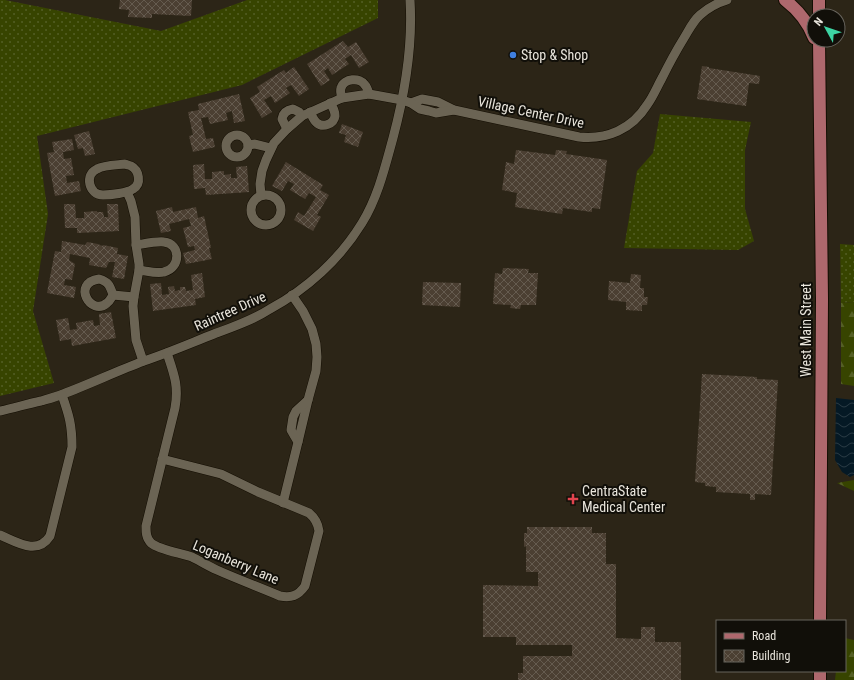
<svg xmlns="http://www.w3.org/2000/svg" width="854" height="680" font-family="'Roboto Condensed',sans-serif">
	<defs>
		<pattern id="grass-dots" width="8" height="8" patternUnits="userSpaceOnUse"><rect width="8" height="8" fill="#374400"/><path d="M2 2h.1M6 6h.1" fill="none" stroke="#545f25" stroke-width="1.8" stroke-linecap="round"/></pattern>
		<pattern id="forest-firs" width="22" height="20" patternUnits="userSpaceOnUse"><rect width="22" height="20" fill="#374400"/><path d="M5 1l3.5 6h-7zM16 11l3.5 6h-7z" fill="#545f25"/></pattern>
		<pattern id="water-waves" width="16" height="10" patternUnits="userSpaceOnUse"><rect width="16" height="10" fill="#051925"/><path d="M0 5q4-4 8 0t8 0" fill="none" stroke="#293a44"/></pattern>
		<pattern id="building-cross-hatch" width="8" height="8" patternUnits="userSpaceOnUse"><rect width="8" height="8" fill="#4b3f32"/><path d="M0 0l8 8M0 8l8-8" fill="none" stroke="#655b4f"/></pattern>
	</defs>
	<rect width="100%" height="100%" fill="#2c2517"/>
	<g fill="url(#grass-dots)">
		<path d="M0,0h5l156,31 86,-31h131v18l-136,67 -205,51 11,78 -15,97 21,72 -54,13z"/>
		<path d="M660,114l91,8 -6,28v59l9,32 -16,9 -114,-2 13,-77 16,-18z"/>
		<path d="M840,244l14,1v57l-13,1z"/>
	</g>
	<g fill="url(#forest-firs)">
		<path d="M854,302v84l-13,-2v-81z"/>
		<path d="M854,480v11l-17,-8z"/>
		<path d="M845,638l9,2v40h-19l1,-9h9z"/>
	</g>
	<path fill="url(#water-waves)" d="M836,398l18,2v75l-4,2 -8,-5 -7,-12z"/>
	<g fill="url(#building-cross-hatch)">
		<path d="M120,0h72l-1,16 -39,-2v4l-24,-1 1,-7 -10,-1z"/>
		<path d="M343,41l5,6 8,-5 13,20 -10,6 -8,-13 -6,4 4,5 -17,11 -4,-7 -4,3 6,9 -9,6 -14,-22z"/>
		<path d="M702,66l7,1v1l51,8 -1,8 -10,-1 -3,23 -49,-7z"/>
		<path d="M294,67l15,22 -10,7 -8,-11 -5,3 4,5 -15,10 -4,-7 -7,4 8,12 -10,6 -12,-20 10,-6 -3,-5 27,-17 2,3z"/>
		<path d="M239,94l6,27 -11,2 -2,-12 -6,2 2,7 -18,4 -2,-7 -7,1 5,21 7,-1 2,9 -22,5 -4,-16 4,-1 -5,-23 11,-2 -1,-6z"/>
		<path d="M342,124l21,8 -5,15 -14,-5 2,-7 -7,-2z"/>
		<path d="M89,131l6,23 -10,2 -2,-8 -5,1 -4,-14z"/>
		<path d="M72,139l2,11 -11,2 1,7 7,-1 3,17 -8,1 1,7 12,-2 2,10 -26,5 -8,-43 7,-1 -2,-10z"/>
		<path d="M516,150l39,5 1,-5 11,1 -1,3 41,6 -7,49 -8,-1v4l-29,-4 -1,6 -47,-7 2,-14 -15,-3 4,-28 8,2z"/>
		<path d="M286,162l37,23 -3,5 9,5 -12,20 4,2 -8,14 -19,-11 4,-8 6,4 12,-19 -7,-4 -4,6 -15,-9 4,-6 -6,-3 -6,10 -10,-5z"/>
		<path d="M204,164l1,15h7v-7l12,-1v4l7,-1v4h6l-1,-11 11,-1 2,26 -43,3 -1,-7 -11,1 -1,-24z"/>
		<path d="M64,204h11l1,14h8v-6l13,-1v1h6l1,5h4l-1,-13h11l1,27 -42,2v-5h-12z"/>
		<path d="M172,207l1,5 23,-5 2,11 6,-2 7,32h-2l3,11 -26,5 -3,-11 12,-3 -1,-4 -6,1 -5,-19 8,-2 -2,-7 -20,5 2,7 -10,2 -5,-22z"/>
		<path d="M62,241l23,4 2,-3 11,2 4,2 1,-1 15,3 -1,6 11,2 -4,23 -12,-2 3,-15h-6l-3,6 -17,-3 1,-7 -20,-4 -1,6 6,4 -3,16 -7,-1 -1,6 12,2 -2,11 -27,-5 8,-42 6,1z"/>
		<path d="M503,268l26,1 -1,4h10l-2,32h-15l-1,4 -10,-1 1,-3 -18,-1 2,-31 7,1z"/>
		<path d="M202,273l3,24 -10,2 1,6 -43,6 -3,-27 11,-1 1,12 7,-1 -1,-7 6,-1 1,5 5,-1v-3h5l1,4 7,-1 -2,-15z"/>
		<path d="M631,274l10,1 -1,13h4v9h4l-1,8h-5v6l-16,-1v-8l-18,-2 1,-19 21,2z"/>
		<path d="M423,282l38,1 -1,24 -38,-2z"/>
		<path d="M111,312l5,26 -44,8 -1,-7 -11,2 -4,-21 12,-2 2,12 7,-1 -1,-6 17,-3 1,6 6,-1 -1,-11z"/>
		<path d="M702,374l55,3v2l21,1 -7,115 -16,-1v6h-5v-6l-34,-2v-5l-11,-1v-3l-10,-1z"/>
		<path d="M527,527h65v6h14v31h10v74l25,1v-12h14v15h26v38h-163v-7h5v-17h49v-11h-56v-8h-33v-52l55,1v-14h-12v-26l-2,1v-14h3z"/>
	</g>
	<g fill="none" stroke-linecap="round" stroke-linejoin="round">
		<defs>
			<g id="minor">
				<path d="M342,98c-1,-3 -2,-7 -1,-10 3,-10 19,-11 24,-3 2,2 3,6 4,9"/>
				<path d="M411,103l11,-4 16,3 16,8 125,27c28,3 53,-8 68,-32 6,-8 10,-18 15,-27 7,-14 14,-27 22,-40 5,-8 9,-17 16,-23 8,-7 17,-12 27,-15"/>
				<path d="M310,112c2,4 4,9 7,11 6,5 17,1 18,-7 0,-5 -2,-9 -5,-13"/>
				<path d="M287,129l-5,-10c1,-6 5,-9 11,-10l6,3 3,4"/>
				<circle cx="237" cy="146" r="11"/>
				<path d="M248,145l7,-1 16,4"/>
				<path d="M125,164c2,1 4,1 6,2 8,4 11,18 2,23 -5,4 -23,6 -30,6 -14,0 -19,-20 -6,-26 7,-4 20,-4 28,-5z"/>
				<path d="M127,192l4,9 4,16 1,28 3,19v6l-5,27 -1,9 3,34 7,21"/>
				<circle cx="266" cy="210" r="15"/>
				<path d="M261,195l-1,-11 2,-13 4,-11 8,-17 13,-14 15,-13 40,-18 27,-4 33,6 9,3 9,6 9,2 7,2 18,-3"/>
				<path d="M136,245c7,-1 21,-4 28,-3 17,2 17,26 0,30 -7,2 -17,-1 -25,-2"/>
				<path d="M99,279c10,3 11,7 14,16 -2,3 -3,6 -6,8 -16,14 -36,-20 -8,-24z"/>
				<path d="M113,295l21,2"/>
				<path d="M0,411c14,-3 27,-7 41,-10 7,-2 15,-4 22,-7 27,-10 54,-23 81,-33 24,-8 47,-18 70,-27 19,-7 39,-14 56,-25 37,-20 70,-50 92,-86 16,-26 23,-56 31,-85 12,-45 20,-91 17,-138"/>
				<path d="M298,442l10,-42"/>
				<path d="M162,459l59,15 37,18 51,21c6,5 9,10 10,18l-14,55c-7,10 -14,12 -25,10 -21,-9 -43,-17 -63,-26 -9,-4 -17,-9 -25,-13 -11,-4 -33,-7 -41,-14 -5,-5 -5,-11 -5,-17l29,-118c4,-22 -1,-34 -8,-55"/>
				<path d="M283,503l15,-61 -7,-12 2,-13 3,-6 12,-11 8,-29 1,-14 -1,-13 -4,-15 -9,-18 -11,-16"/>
				<path d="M0,535c17,7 37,21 50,1l22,-89c0,-22 -3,-32 -10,-52"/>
			</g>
			<g id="major">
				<path d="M785,0c13,10 23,22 29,38"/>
				<path d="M819,0v16"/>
				<path d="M819,40l3,259 -2,322"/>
				<path d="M820,680v-9"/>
			</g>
		</defs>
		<use href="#minor" stroke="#140e03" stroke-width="10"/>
		<use href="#major" stroke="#140e03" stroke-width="14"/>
		<use href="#minor" stroke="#6b6454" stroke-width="9"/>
		<use href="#major" stroke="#ae686d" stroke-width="12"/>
	</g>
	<circle fill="#3f7fe0" stroke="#110f09" stroke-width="1.5" cx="513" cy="55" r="4"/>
	<path fill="#e0444e" stroke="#110f09" stroke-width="1.5" d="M571 493h4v4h4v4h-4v4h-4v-4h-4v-4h4z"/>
	<g text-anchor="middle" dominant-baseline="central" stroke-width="4" stroke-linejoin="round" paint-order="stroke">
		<g font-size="14" fill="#e8e4db" stroke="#110f09" text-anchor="start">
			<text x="521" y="55">Stop &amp; Shop</text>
			<text x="582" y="491">CentraState<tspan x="582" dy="16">Medical Center</tspan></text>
		</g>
		<g font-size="14" fill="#e8e4db" stroke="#110f09">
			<text transform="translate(531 112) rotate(12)">Village Center Drive</text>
			<text transform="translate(230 311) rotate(-24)">Raintree Drive</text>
			<text transform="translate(806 330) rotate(-90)">West Main Street</text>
			<text transform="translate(236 562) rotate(23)">Loganberry Lane</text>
		</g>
	</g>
	<rect x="716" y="620" width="130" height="52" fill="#110f09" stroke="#67645d"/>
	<rect x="724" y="633" width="20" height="6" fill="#ae686d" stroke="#67645d"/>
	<text x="752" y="640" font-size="12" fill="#e8e4db">Road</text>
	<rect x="724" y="650" width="20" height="12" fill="url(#building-cross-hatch)" stroke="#67645d"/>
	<text x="752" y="660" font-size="12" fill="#e8e4db">Building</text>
	<g transform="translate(826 28) rotate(310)"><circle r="19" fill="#110f09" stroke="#67645d"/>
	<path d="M0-3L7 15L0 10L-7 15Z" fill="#3dd4a3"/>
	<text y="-6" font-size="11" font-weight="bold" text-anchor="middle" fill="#e8e4db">N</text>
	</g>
</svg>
